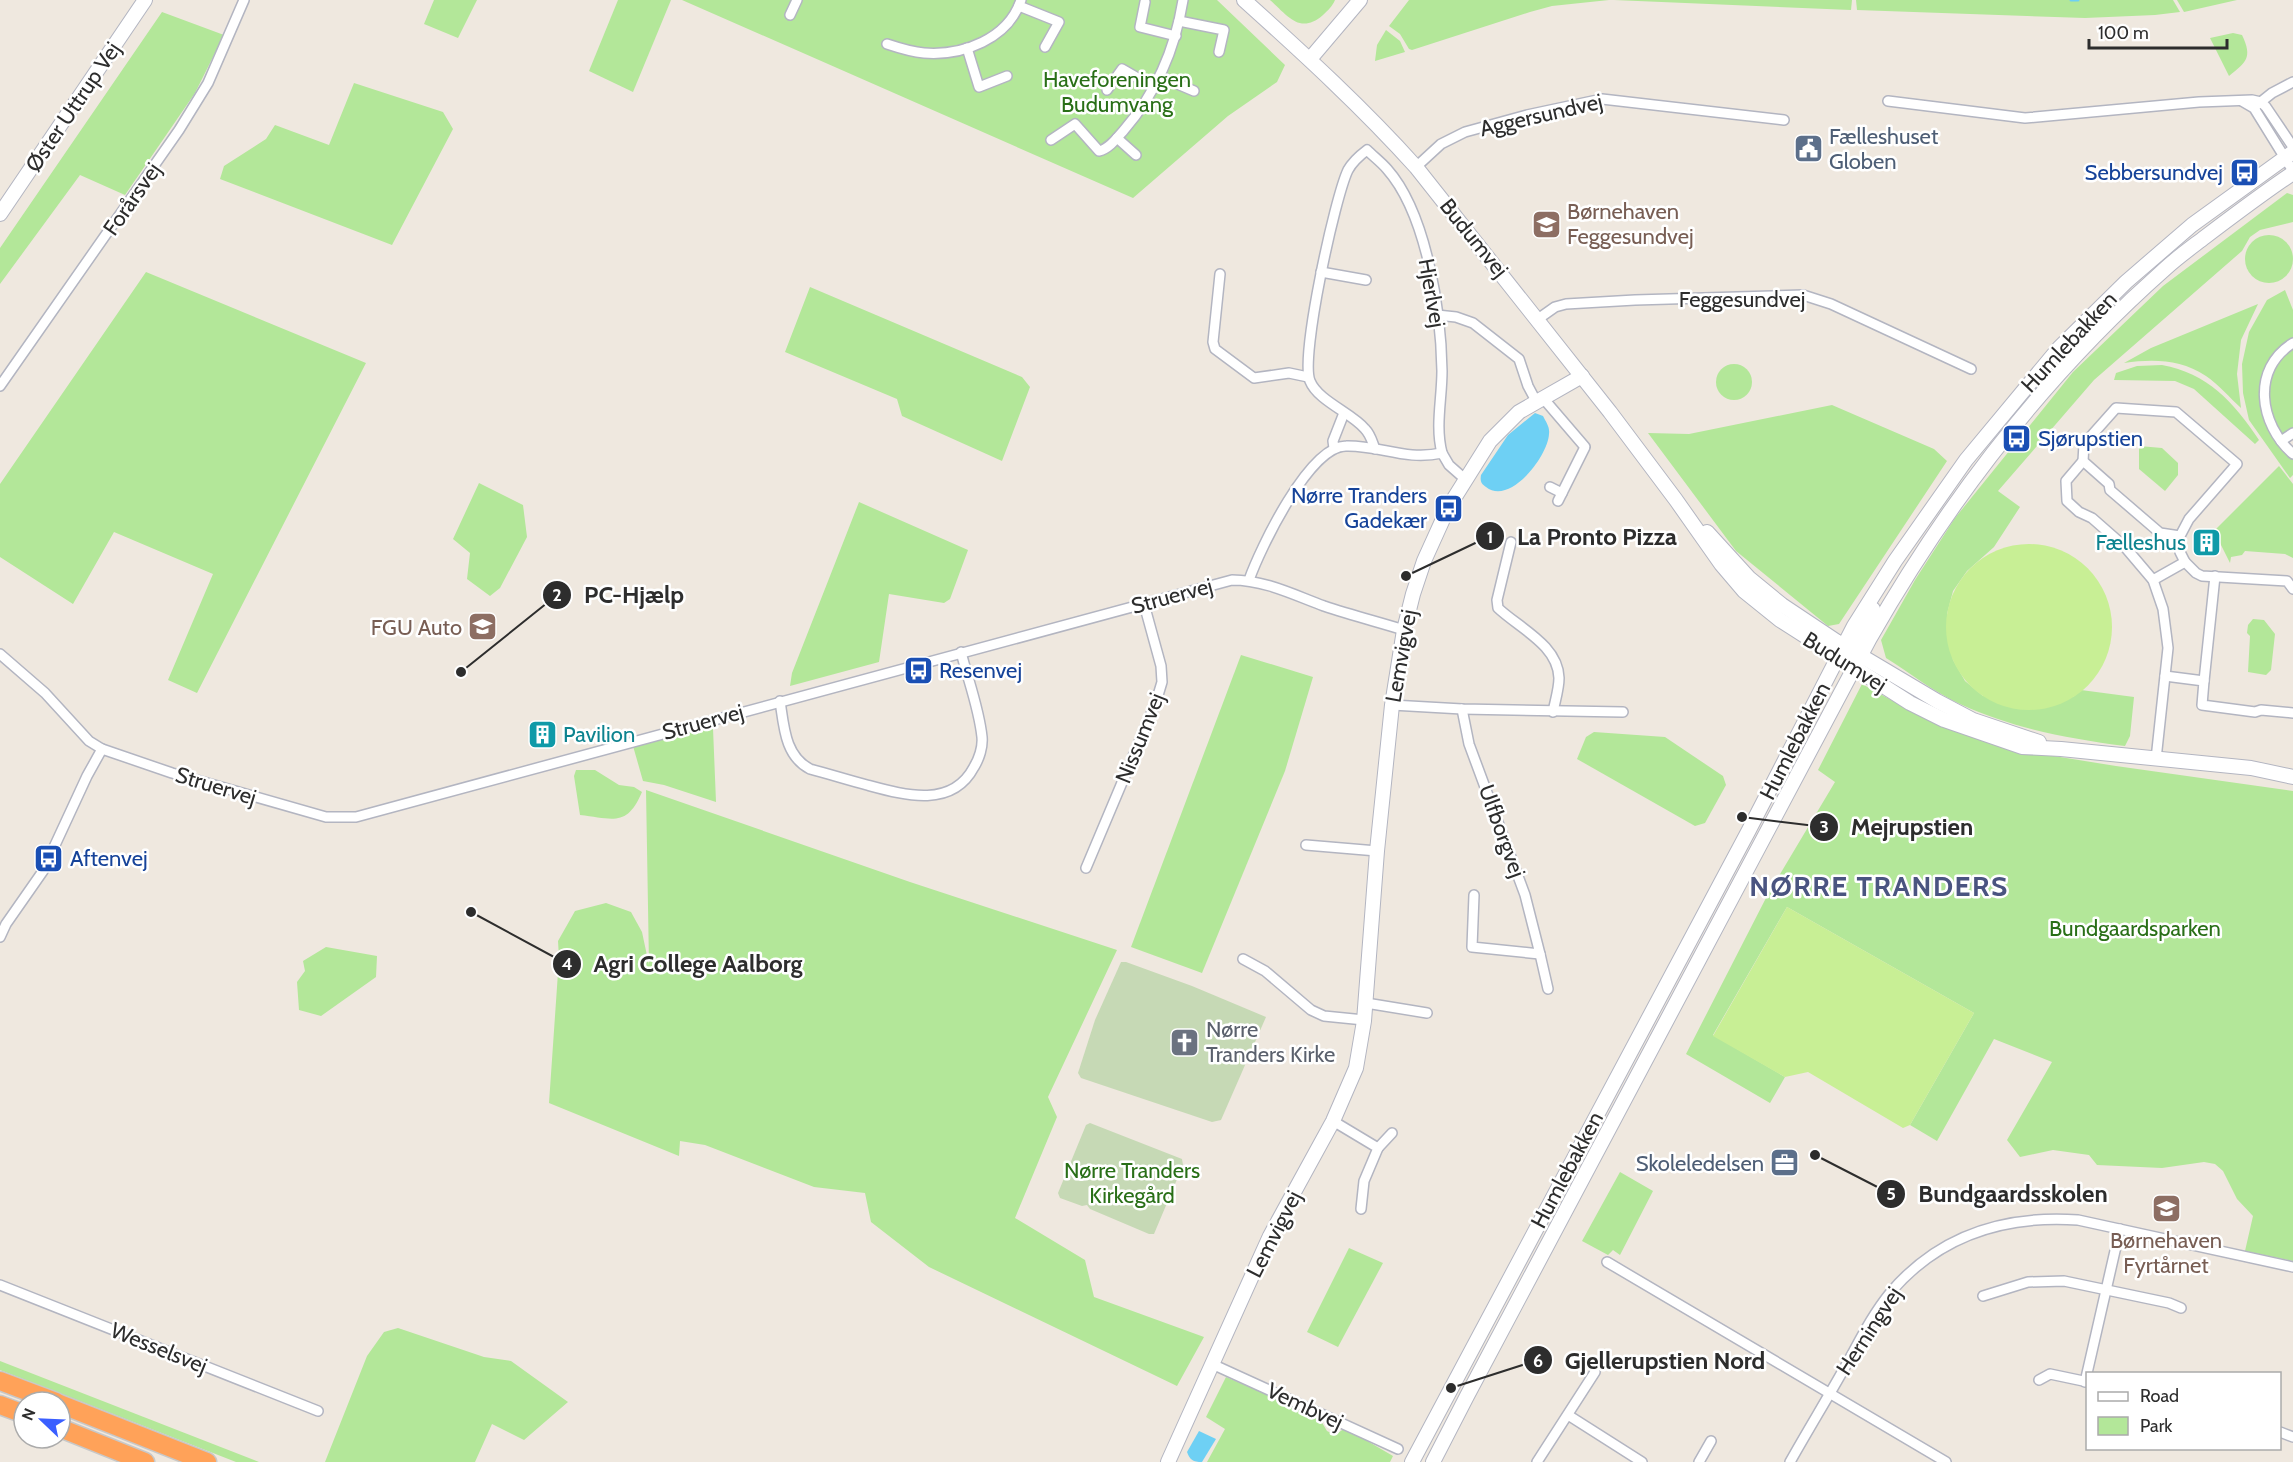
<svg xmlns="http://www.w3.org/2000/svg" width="2293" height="1462" font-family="Cabin,sans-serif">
	<rect width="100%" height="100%" fill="#efe8df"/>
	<g fill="#b3e799">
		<path d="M434,0h43l-19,38 -34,-14z"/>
		<path d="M618,0h53l-38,92 -44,-21z"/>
		<path d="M682,0h535l68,65 -8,17 -49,34 -95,82z"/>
		<path d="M1270,0h65c-3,7 -7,10 -12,15 -23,20 -35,1 -53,-15z"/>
		<path d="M1409,0h200l-57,6 -22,6 -118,38 -3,-1 -9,-15 -11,-8z"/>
		<path d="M1614,0h238l-1,10z"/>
		<path d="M1856,0h317l7,12 -25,3 -70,3 -228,-8z"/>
		<path d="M2177,0h60l-53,12z"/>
		<path d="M162,12l62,23 -29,58 -70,102 -45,-20 -80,109v-36z"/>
		<path d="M1386,30l14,11 5,11 -30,9 2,-16z"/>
		<path d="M2233,33l9,2c11,23 4,27 -13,41l-19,-38z"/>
		<path d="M354,83l89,29 10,17 -61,116 -172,-66 4,-13 42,-27 9,-14 54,20z"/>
		<path d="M2287,193l6,2v27l-33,8 -10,7 -8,14 -148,129 -96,111 22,16 -26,40 -27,24 -14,20 -6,23 6,46 12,21 18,15 90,1 8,-7 53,7 -4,39 -5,10c-59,-8 -110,-17 -165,-42 -26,-12 -50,-31 -74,-46l-5,-18 34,-60 40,-62 118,-146 90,-86z"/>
		<circle cx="2269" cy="259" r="24"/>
		<path d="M146,272l220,91 -169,330 -29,-13 45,-106 -99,-42 -41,72 -73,-47v-73z"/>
		<path d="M810,287l212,90 8,10 -28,74 -100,-45 -5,-17 -112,-47z"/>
		<path d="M2285,290l8,20v29c-51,22 -31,91 0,121v15l-3,3 -41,-58 -6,-27 -1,-29 7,-32 18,-32z"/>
		<path d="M2258,304l-17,36 -4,34 4,34c-11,-10 -23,-24 -35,-32 -26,-17 -53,-17 -82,-13l27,-15z"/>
		<path d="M2293,345v84l-11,5c-4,-6 -11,-14 -13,-20 -9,-25 5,-54 24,-69z"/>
		<circle cx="1734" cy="382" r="18"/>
		<path d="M2162,365c45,8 72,37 97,75l-4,4 -61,-55 -19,-8 -61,-1 2,-7 21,-7z"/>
		<path d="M1832,405l102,44 13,12 -108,163 -11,2 -92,-75 -88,-118 41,1z"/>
		<path d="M2139,446l23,2 16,15v12l-13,16 -26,-22z"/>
		<path d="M2279,466l14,18v74l-8,-4 -40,-3 -3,4 -11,2 -1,6 -16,-32z"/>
		<path d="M479,483l44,22 4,32 -27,51 -10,8 -23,-17 3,-26 -17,-14z"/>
		<path d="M859,502l109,48 -18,49 -6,4 -55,-9 -10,68 -89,24 2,-13z"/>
		<path d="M2253,619l11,1 11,14 -4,36 -5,5 -18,-3 2,-36 -3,-3 1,-8z"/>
		<path d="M1241,655l72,22 -28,94 -83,202 -71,-26z"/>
		<path d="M1862,684l51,28 64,26 45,13 94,15 177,25v470l-48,-10 8,-35 -16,-17 -14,-28 -8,-7 -11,-2 -42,6 -65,-3 -8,-10 -36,-5 -33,7 -13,-17 45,-78 -58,-23 -57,102 -27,-16 64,-112 -187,-106 -74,128 72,42 -15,26 -84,-49 81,-158 68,-114 -17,-12z"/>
		<path d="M713,728l3,74 -52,-17 -21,-4 -10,-35 42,-11z"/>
		<path d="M1594,732l71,5 58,39 3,9 -21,38 -10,3 -118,-67 9,-22z"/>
		<path d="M576,770h19l24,15 15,2 8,5c-15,35 -28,27 -62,23l-6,-39z"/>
		<path d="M646,790l264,92 207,68 -69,147 9,20 -42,101 70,42 9,37 110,40 -27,49 -248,-119 -58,-45 -6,-29 -51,-6 -109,-42 -25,-4 -1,15 -130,-53 10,-145 -1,-17 17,-30 31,-8 25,9 11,20 7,33z"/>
		<path d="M326,947l51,9 -1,21 -55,39 -22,-6 -2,-28 8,-11 -2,-10z"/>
		<path d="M1620,1172l33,19 -33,64 -7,-5 -5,5 -26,-14z"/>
		<path d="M1349,1248l34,15 -45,84 -31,-15z"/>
		<path d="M398,1328l86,29 27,4 57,41 -44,38 -32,-16 -17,38h-150l42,-106 17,-24z"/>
		<path d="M0,1361l259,101h-23l-236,-92z"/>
		<path d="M1226,1377l92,39 9,15 8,4 10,-7 48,28 -3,6h-183l18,-33 -19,-12z"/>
	</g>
	<g fill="#c6d9b5">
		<path d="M1121,962h5l66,24 74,31 -45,103 -9,2 -131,-44 -3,-5 17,-53z"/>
		<path d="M1090,1123l92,36 1,6 -29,69h-5l-59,-25 -3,-4 -5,1 -22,-8 -2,-5 28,-68z"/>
	</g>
	<g fill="#c8ef95">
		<circle cx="2029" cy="627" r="83"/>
		<path d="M1787,907l187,106 -64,112 -7,3 -95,-56 -23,5 -72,-41z"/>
	</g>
	<g fill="#6ed0f4">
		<path d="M1535,413l8,3c3,6 7,11 6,18 -1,22 -39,72 -63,53 -5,-3 -6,-6 -5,-12l27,-40z"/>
		<path d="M1199,1431l17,8 -14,23c-9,0 -12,-2 -15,-10z"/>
	</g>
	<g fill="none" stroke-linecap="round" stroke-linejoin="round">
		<path stroke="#6ed0f4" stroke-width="3" d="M2071,0h7"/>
		<defs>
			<g id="street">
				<path d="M1145,2l-5,25 36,9"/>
				<path d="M1019,6l40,16 -14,25"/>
				<path d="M790,15l7,-15"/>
				<path d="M1179,21l45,9 -5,22"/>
				<path d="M887,44c12,4 25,8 37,9 39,3 84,-14 97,-53"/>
				<path d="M967,48l12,39 28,-11"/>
				<path d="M1161,77l33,14"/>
				<path d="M1107,90l15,-21 33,19"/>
				<path d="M1888,101l137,17 174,-16 53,-2 9,2 5,5 27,40"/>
				<path d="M2242,101l12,7 39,63"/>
				<path d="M2257,105l15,-12 21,-11"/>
				<path d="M1117,138l19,17"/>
				<path d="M1051,140l24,-16 24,27c10,-2 18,-13 25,-21 33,-38 51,-80 59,-130"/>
				<path d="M1416,167l25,-23 24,-12 62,-17 75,-16 182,21"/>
				<path d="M1321,272l45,8"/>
				<path d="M1220,274l-7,68 2,7 39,29 35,-5 19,4"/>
				<path d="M1437,315l19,2 17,6 46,36 9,27 8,15"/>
				<path d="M1538,319l17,-12 11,-3 69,-4 168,-5 28,9 140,65"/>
				<path d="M2293,343c-42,26 -34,81 0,111"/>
				<path d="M0,386l179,-256 29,-47 36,-83"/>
				<path d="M1543,398l42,49 -27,54"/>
				<path d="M2281,441l12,-8"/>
				<path d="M1334,448l-1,-7 11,-28"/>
				<path d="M1375,449c-3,-7 -4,-14 -10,-20 -13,-16 -47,-28 -55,-48 -10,-24 25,-184 38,-211 5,-9 11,-14 19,-20 6,6 14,12 20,19 40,45 54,143 55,202 0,28 -7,55 0,82"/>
				<path d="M2083,461l-17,20 1,20 12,11 13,6 33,29 28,33 10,29 5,39 -12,111"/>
				<path d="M1550,487l12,6"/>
				<path d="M2180,536l9,-17 48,-55 -61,-52 -60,-4 -32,36 -1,17 26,23 1,6 50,43 20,3v16l5,10"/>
				<path d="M1511,542l-14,58 1,8c21,20 60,37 61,70 0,11 -4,23 -6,34"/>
				<path d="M1249,580c11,-31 60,-134 97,-134 34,-1 59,15 96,7l7,12 17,15"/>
				<path d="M2153,580l32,-18 11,11 6,3 85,5 6,8"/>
				<path d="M0,654l45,39 44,48 13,8 70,24 154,44h30l876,-237c33,0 62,15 92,26 27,9 54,16 80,24"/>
				<path d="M2165,676l39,5 -2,24 53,7 6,-2 32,3"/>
				<path d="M2204,681l11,-105"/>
				<path d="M780,701c4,26 5,55 30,68 19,5 38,11 57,16 37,10 85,24 107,-18 5,-8 9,-20 8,-30 -3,-29 -14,-57 -21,-85"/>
				<path d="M1392,705l70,4 161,3"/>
				<path d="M1462,709l7,35 56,151 15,59 -68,-7 2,-52"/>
				<path d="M1306,845l71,6"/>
				<path d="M1086,868l70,-166 6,-20 -1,-16 -17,-62"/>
				<path d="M0,937l6,-13 37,-53 44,-95 15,-27"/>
				<path d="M1540,954l8,35"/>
				<path d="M1243,959l22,12 46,39 13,6 40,4"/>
				<path d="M1366,1003l61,10"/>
				<path d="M1333,1121l45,27 -14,33 -3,28"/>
				<path d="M1378,1148l14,-15"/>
				<path d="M1607,1262l339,200"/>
				<path d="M0,1285l318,126"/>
				<path d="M1983,1296l45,-14 36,-1 105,22 12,5"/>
				<path d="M1212,1364l186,85"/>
				<path d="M2039,1380l11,-6 38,8"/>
				<path d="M2085,1382l35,-153"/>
				<path d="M1568,1415l74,47"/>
				<path d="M2280,1432l13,5"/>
				<path d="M1537,1462l58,-90"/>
				<path d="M1699,1462l12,-21"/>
				<path d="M1790,1462c18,-32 37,-63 55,-95 14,-25 27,-52 45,-74 49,-58 115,-78 188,-73l215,47"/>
			</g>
			<g id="secondary">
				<path d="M1244,0c60,54 119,108 172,167l194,245 66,88 45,64 23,27 36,29 130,83 34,17 78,27 39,2 190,19 42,9"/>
				<path d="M1310,59l50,-59"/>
				<path d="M0,214l145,-214"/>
				<path d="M1707,532l42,46 33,27 54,36 101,60 36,19 66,22"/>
				<path d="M1851,657l1,-6 21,-42"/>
				<path d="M1168,1462l102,-226 63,-115 23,-53 8,-47 13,-170 15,-146 12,-75 9,-36 11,-33 24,-53 42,-67 29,-29 63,-36"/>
				<path d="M1412,1462l337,-632 105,-204 41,-65 71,-101 93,-112 67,-66 66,-57 101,-73"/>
				<path d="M1433,1462l34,-66 403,-758c78,-137 177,-265 296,-370 12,-11 26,-21 39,-31 29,-22 58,-44 88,-64"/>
			</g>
			<g id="highway">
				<path d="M0,1381l56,21"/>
				<path d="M60,1404l147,58"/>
				<path d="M0,1405l24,9"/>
				<path d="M60,1428l85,34"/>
			</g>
		</defs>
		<use href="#street" stroke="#b3b5c1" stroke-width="12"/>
		<use href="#secondary" stroke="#b3b5c1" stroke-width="16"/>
		<use href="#highway" stroke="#c8c8c8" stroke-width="21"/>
		<use href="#street" stroke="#fff" stroke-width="9"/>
		<use href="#secondary" stroke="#fff" stroke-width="14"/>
		<use href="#highway" stroke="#ffa259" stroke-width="18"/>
	</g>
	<defs>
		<symbol id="civic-square" viewBox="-11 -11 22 22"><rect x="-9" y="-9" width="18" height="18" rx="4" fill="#5c6f8a" stroke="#fff"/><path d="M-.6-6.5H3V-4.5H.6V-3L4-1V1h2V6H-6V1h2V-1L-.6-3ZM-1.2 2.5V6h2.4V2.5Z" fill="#fff"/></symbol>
		<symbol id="bus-square" viewBox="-11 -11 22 22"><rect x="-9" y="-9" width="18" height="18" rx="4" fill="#1a4fb4" stroke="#fff"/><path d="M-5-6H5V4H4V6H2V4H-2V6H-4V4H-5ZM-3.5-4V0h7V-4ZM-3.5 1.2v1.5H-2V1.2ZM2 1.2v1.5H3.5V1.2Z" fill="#fff"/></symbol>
		<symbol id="school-square" viewBox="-11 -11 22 22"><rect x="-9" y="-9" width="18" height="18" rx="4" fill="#8d6e63" stroke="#fff"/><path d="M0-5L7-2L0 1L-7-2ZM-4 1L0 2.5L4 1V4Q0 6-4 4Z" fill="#fff"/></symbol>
		<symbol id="building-square" viewBox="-11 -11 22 22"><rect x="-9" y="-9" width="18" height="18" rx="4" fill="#0f9aa8" stroke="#fff"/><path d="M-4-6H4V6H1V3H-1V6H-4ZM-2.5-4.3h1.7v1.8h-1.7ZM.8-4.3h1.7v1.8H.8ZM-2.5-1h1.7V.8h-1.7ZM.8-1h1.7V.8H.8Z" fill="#fff"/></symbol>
		<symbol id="church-square" viewBox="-11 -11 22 22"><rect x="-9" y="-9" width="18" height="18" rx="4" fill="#6b7280" stroke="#fff"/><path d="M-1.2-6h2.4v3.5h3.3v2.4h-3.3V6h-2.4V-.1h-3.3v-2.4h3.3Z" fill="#fff"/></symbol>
		<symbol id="office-square" viewBox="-11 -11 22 22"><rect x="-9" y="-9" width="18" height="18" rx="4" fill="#5c6f8a" stroke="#fff"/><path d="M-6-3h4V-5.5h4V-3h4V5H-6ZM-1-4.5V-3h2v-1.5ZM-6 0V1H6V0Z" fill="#fff"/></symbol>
	</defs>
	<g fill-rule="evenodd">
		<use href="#civic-square" x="1792" y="132" width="33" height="33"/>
		<use href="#bus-square" x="2228" y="156" width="33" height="33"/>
		<use href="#school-square" x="1530" y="208" width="33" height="33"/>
		<use href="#bus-square" x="2000" y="422" width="33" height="33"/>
		<use href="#bus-square" x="1432" y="492" width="33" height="33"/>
		<use href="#building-square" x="2190" y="526" width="33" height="33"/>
		<use href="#school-square" x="466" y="610" width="33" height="33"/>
		<use href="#bus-square" x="902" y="654" width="33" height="33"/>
		<use href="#building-square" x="526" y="718" width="33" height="33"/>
		<use href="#bus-square" x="32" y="842" width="33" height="33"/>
		<use href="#church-square" x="1168" y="1026" width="33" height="33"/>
		<use href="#office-square" x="1768" y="1146" width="33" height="33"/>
		<use href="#school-square" x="2150" y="1192" width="33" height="33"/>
	</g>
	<g text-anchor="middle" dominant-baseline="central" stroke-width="5" stroke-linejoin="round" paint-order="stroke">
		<g font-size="22" fill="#296f17" stroke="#fff">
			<text x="1117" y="79">Haveforeningen<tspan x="1117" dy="25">Budumvang</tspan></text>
			<text x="2135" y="928">Bundgaardsparken</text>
			<text x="1132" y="1170">Nørre Tranders<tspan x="1132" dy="25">Kirkegård</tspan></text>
		</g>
		<g font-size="22" fill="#2d2d2d" stroke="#fff">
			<text transform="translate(73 107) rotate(-56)">Øster Uttrup Vej</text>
			<text transform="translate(1541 115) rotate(-13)">Aggersundvej</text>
			<text transform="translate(132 199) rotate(-55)">Forårsvej</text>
			<text transform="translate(1474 238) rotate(51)">Budumvej</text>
			<text transform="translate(1432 293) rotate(80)">Hjerlvej</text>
			<text x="1742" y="299">Feggesundvej</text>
			<text transform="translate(2069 342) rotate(-47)">Humlebakken</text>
			<text transform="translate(1172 596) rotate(-15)">Struervej</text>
			<text transform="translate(1401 656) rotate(-80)">Lemvigvej</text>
			<text transform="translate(1845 662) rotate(32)">Budumvej</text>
			<text transform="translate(703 722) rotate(-15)">Struervej</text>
			<text transform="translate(1140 738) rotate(-68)">Nissumvej</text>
			<text transform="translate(1795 741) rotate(-63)">Humlebakken</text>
			<text transform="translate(216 786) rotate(17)">Struervej</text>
			<text transform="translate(1502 831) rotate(70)">Ulfborgvej</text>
			<text transform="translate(1567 1170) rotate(-62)">Humlebakken</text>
			<text transform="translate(1274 1234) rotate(-63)">Lemvigvej</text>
			<text transform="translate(1869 1331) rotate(-57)">Herningvej</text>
			<text transform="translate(159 1348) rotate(22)">Wesselsvej</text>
			<text transform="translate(1305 1406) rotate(25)">Vembvej</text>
		</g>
		<g font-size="22" fill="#4e5e75" stroke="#fff" text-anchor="start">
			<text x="1829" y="136">Fælleshuset<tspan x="1829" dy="25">Globen</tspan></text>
			<text x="1764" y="1163" text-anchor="end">Skoleledelsen</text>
		</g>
		<g font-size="22" fill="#164399" stroke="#fff" text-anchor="start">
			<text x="2223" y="172" text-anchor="end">Sebbersundvej</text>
			<text x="2038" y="438">Sjørupstien</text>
			<text x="1427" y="495" text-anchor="end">Nørre Tranders<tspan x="1427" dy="25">Gadekær</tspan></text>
			<text x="939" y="670">Resenvej</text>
			<text x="70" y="858">Aftenvej</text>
		</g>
		<g font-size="22" fill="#785e54" stroke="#fff" text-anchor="start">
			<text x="1567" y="211">Børnehaven<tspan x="1567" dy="25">Feggesundvej</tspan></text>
			<text x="462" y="627" text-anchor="end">FGU Auto</text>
			<text x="2166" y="1240" text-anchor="middle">Børnehaven<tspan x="2166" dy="25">Fyrtårnet</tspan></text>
		</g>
		<g font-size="22" fill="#0d838f" stroke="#fff" text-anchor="end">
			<text x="2186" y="542">Fælleshus</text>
			<text x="563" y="734" text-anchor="start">Pavilion</text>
		</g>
		<g font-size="22" fill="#5b616d" stroke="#fff" text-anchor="start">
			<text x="1206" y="1029">Nørre<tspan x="1206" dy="25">Tranders Kirke</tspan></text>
		</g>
		<g font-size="28" font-weight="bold" letter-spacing="1.5" fill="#4a5480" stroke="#fff">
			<text x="1879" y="886">NØRRE TRANDERS</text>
		</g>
	</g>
	<path fill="none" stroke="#2d2d2d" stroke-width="2" d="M1406 576L1490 536M461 672L557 595M1742 817L1824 827M471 912L567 964M1815 1155L1891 1194M1451 1388L1538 1360"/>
	<g fill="#2d2d2d" stroke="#fff" stroke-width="2">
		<circle cx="1406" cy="576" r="6"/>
		<circle cx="461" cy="672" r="6"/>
		<circle cx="1742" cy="817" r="6"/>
		<circle cx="471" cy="912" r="6"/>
		<circle cx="1815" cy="1155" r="6"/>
		<circle cx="1451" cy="1388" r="6"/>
		<circle cx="1490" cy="536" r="15"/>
		<circle cx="557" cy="595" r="15"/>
		<circle cx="1824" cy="827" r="15"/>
		<circle cx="567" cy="964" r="15"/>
		<circle cx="1891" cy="1194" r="15"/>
		<circle cx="1538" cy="1360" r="15"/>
	</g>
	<g font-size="18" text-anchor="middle" font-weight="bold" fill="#fff">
		<text x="1490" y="543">1</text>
		<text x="557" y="601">2</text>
		<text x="1824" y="833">3</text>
		<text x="567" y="970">4</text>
		<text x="1891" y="1200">5</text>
		<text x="1538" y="1367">6</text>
	</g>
	<g font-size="24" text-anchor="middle" font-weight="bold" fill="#2d2d2d" stroke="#fff" stroke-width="5" stroke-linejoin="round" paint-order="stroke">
		<text x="1597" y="545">La Pronto Pizza</text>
		<text x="634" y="603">PC-Hjælp</text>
		<text x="1912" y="835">Mejrupstien</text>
		<text x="698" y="972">Agri College Aalborg</text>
		<text x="2013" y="1202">Bundgaardsskolen</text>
		<text x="1665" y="1369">Gjellerupstien Nord</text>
	</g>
	<rect x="2086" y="1372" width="195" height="78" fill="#ffffff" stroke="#ababab" stroke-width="1.5"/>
	<rect x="2098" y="1392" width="30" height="9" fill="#ffffff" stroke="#ababab" stroke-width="1.5"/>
	<text x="2140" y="1402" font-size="18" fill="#2d2d2d">Road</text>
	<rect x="2098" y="1417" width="30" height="18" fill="#b3e799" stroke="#ababab" stroke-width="1.5"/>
	<text x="2140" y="1432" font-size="18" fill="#2d2d2d">Park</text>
	<g transform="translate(42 1420) rotate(293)"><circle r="28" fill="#ffffff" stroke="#ababab" stroke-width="1.5"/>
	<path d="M0-4.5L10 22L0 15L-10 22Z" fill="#3b5fff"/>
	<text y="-9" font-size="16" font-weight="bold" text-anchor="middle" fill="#2d2d2d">N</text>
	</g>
	<path d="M2089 39v9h138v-9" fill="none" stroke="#2d2d2d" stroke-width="3"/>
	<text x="2098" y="39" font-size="18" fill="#2d2d2d" stroke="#ffffff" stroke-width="4.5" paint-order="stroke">100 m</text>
</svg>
